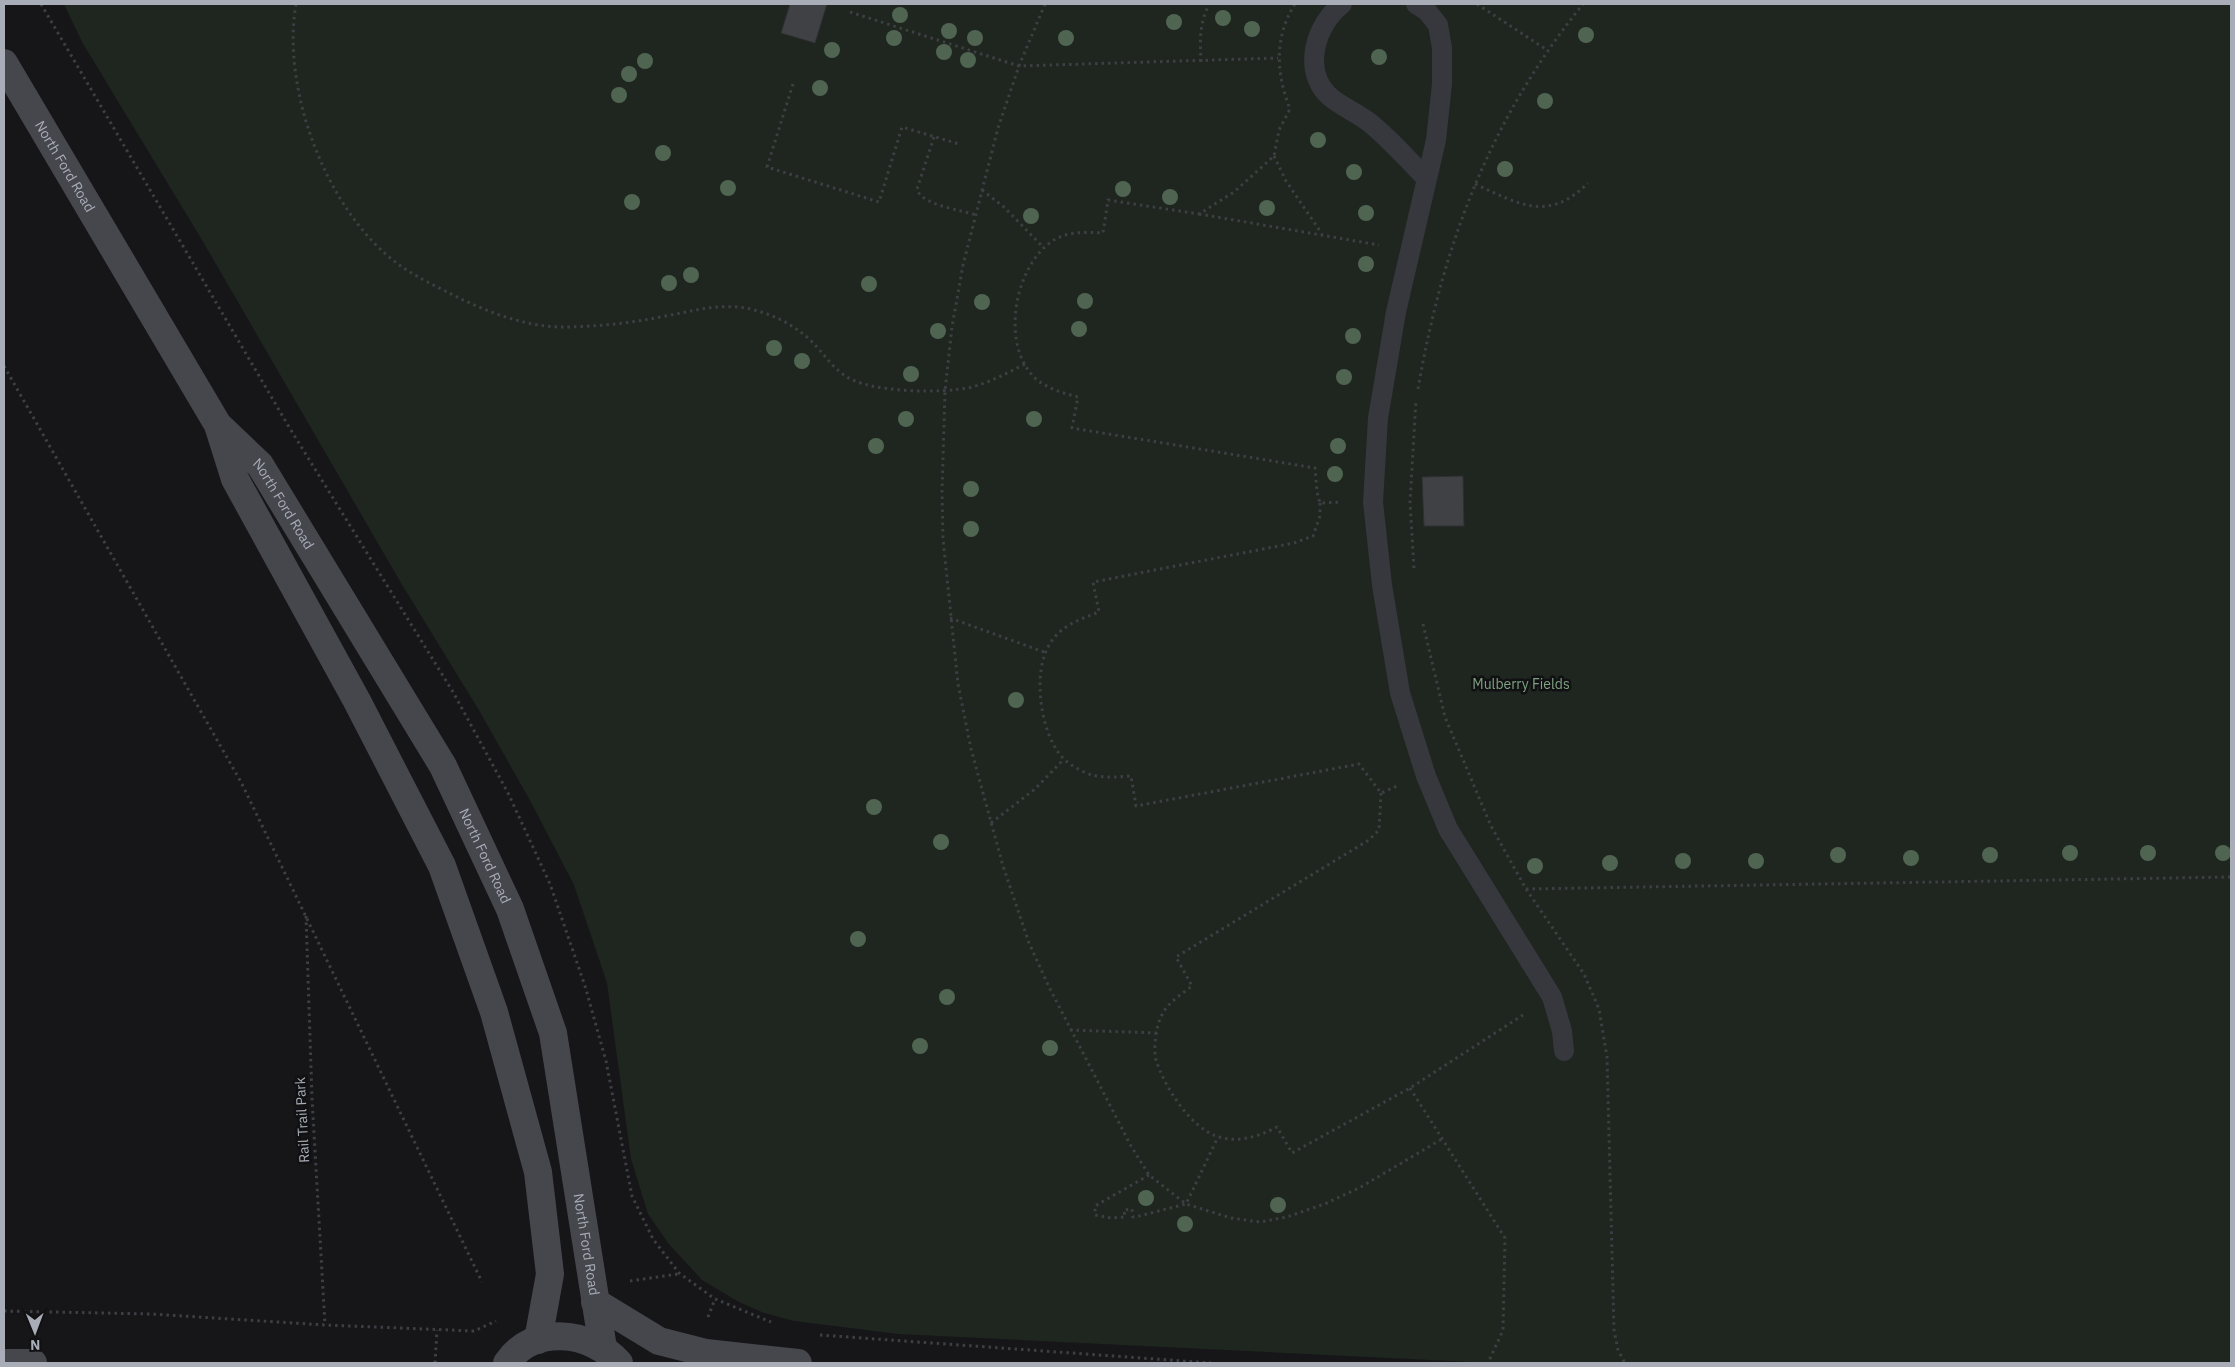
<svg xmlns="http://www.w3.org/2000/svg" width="2235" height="1367" font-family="'IBM Plex Sans',sans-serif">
	<rect width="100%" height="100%" fill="#161618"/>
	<path fill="#1e261f" d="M64,4h2167v1359h-738l-595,-29 -104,-13 -30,-8 -25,-11 -37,-22 -34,-37 -20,-29 -17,-55 -24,-176 -33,-98 -42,-81 -52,-92 -79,-129 -199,-343 -120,-198z"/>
	<g fill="#404145" stroke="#303034">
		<path d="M790,4h37l-12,39 -34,-10z"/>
		<path d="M1463,476l1,50h-40l-2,-49z"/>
	</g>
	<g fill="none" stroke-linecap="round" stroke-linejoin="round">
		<g stroke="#3d3f44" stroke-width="3" stroke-dasharray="2.5 4" stroke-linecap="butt">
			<path d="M41,4l248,423 164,265 55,101 42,91 35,102 21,75 26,135 21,43 26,34 36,26 56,23"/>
			<path d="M296,4c-15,86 31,208 102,260 19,14 42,24 63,35 30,14 64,27 98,28 31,0 65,-3 96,-9 31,-5 59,-15 91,-10 24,5 46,15 64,32 12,11 20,25 34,35 23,18 99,19 128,12 19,-5 35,-14 53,-23"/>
			<path d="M1045,4l-26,62 -21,62 -35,137 -11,62 -7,64 -3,101 1,47 15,145 13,65 32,117 26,77 20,44 82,159 18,29 37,29 45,14 29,4 27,-5 40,-14 34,-16 81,-48"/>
			<path d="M1295,4c-21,33 -19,69 -5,105l-11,21 -5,26 -40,36 -35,22 -91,-14 -5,33c-18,-1 -37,-2 -52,9 -37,26 -51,104 -15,137 12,10 27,14 42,18l-6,31 243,40 2,24 3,11 22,-1"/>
			<path d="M1477,4l70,46"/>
			<path d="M850,12l169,54 259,-8"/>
			<path d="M1201,62c-1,-24 -2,-36 8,-58"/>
			<path d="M793,84l-26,83 112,35 23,-75 57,17"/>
			<path d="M934,137l-17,52c4,16 44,21 59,26"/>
			<path d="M1274,156l12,25 36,53"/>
			<path d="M1475,184c44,20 73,39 113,-1"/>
			<path d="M982,190l22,17 40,41"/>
			<path d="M1199,214l180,31"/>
			<path d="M4,366l237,416 241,500"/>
			<path d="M1418,389c25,-145 72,-270 165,-385"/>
			<path d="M1320,503v13l-7,20 -19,7 -201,39 6,30c-18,7 -37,13 -48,30 -20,28 -11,95 14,118 7,6 19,13 27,15 12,3 26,2 39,1l5,30 223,-42 22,29 16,-7"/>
			<path d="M1414,568l-4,-66 6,-102"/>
			<path d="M950,618l94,34"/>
			<path d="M1423,624l22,93 46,109 35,63 58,85 15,35 8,48 7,273 4,20 7,13"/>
			<path d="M1381,793l-2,37 -10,10 -193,117 16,29c-10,8 -25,17 -30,29 -6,11 -9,33 -6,45 8,26 35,69 63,77 20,6 41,-1 58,-10l15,26 118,-65 113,-73"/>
			<path d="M991,823l44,-34 29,-30"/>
			<path d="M1526,889l705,-12"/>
			<path d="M306,916l6,182 13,227"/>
			<path d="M1070,1030l87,3"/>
			<path d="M1410,1088l95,150 -2,92 -15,33"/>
			<path d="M1149,1175l-54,31v9l16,3 14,-1 -1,-7 8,-1 1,8 6,-1 47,-12 32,-67"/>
			<path d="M630,1281l48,-7"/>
			<path d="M4,1311l147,3 174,11 149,6 22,-10"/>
			<path d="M708,1317l7,-18"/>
			<path d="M820,1335l391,28"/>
			<path d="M435,1363l2,-33"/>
		</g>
		<g stroke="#37383d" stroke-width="20">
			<path d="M1342,4c-26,20 -40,65 -14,91 10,10 30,18 42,28 20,16 37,36 55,54"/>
			<path d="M1416,4l11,7 11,14 4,23v36l-6,56 -40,172 -18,106 -5,84 9,83 18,108 26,83 22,53 104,168 10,34 2,20"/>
		</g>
		<g stroke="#45474d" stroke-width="28">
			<path id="s1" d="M4,63l214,362 17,54 122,222 85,165 52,146 44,160 12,102 -12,66"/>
			<path id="s2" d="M219,426l41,39 183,301 67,143 43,124 50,315"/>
			<path d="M595,1302l64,39 47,12 92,10"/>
			<path d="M4,1363h29"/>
			<path d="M507,1363c26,-39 84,-32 112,0"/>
		</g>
	</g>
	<g fill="#506452">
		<circle cx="900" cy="15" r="8"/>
		<circle cx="1223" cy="18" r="8"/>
		<circle cx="1174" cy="22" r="8"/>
		<circle cx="1252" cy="29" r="8"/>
		<circle cx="949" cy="31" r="8"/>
		<circle cx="1586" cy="35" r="8"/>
		<circle cx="894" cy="38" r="8"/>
		<circle cx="975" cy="38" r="8"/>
		<circle cx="1066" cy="38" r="8"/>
		<circle cx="832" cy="50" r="8"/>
		<circle cx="944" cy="52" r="8"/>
		<circle cx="1379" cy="57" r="8"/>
		<circle cx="968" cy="60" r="8"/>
		<circle cx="645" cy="61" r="8"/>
		<circle cx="629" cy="74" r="8"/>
		<circle cx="820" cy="88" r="8"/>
		<circle cx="619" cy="95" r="8"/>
		<circle cx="1545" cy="101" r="8"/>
		<circle cx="1318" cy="140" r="8"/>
		<circle cx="663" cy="153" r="8"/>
		<circle cx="1505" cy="169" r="8"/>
		<circle cx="1354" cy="172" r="8"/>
		<circle cx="728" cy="188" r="8"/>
		<circle cx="1123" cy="189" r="8"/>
		<circle cx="1170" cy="197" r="8"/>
		<circle cx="632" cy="202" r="8"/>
		<circle cx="1267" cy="208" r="8"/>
		<circle cx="1366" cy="213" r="8"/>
		<circle cx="1031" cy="216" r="8"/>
		<circle cx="1366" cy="264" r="8"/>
		<circle cx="691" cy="275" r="8"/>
		<circle cx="669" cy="283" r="8"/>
		<circle cx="869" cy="284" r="8"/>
		<circle cx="1085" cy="301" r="8"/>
		<circle cx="982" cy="302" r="8"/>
		<circle cx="1079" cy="329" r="8"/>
		<circle cx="938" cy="331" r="8"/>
		<circle cx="1353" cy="336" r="8"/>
		<circle cx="774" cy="348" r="8"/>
		<circle cx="802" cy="361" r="8"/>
		<circle cx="911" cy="374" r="8"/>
		<circle cx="1344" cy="377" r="8"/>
		<circle cx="906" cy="419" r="8"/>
		<circle cx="1034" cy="419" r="8"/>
		<circle cx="876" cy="446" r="8"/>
		<circle cx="1338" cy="446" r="8"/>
		<circle cx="1335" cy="474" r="8"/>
		<circle cx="971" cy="489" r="8"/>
		<circle cx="971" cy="529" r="8"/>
		<circle cx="1016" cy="700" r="8"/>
		<circle cx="874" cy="807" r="8"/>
		<circle cx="941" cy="842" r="8"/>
		<circle cx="2070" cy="853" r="8"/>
		<circle cx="2148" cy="853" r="8"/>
		<circle cx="2223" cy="853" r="8"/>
		<circle cx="1838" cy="855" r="8"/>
		<circle cx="1990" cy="855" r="8"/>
		<circle cx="1911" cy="858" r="8"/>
		<circle cx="1683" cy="861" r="8"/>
		<circle cx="1756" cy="861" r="8"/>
		<circle cx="1610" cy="863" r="8"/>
		<circle cx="1535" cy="866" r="8"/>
		<circle cx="858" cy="939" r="8"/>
		<circle cx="947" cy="997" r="8"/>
		<circle cx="920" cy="1046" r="8"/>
		<circle cx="1050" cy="1048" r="8"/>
		<circle cx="1146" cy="1198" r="8"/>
		<circle cx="1278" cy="1205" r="8"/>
		<circle cx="1185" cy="1224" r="8"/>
	</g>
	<g text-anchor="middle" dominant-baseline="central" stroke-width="5" stroke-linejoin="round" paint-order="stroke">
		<g font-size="14" fill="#a8adb8" stroke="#111113">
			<text stroke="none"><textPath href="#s1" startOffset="120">North Ford Road</textPath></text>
			<text stroke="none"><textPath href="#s2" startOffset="102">North Ford Road</textPath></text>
			<text stroke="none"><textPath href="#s2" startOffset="508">North Ford Road</textPath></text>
			<text transform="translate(302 1120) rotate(-93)">Rail Trail Park</text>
			<text stroke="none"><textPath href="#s2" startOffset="912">North Ford Road</textPath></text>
		</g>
		<g font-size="14" fill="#7fa381" stroke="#111113">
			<text x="1521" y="684">Mulberry Fields</text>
		</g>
	</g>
	<rect width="2235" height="1367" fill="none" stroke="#a8adb8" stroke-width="10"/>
	<g transform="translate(35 1332) rotate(179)" stroke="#111113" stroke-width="4" paint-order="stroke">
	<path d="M0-4L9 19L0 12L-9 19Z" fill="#a8adb8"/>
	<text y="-8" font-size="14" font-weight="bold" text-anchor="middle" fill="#a8adb8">N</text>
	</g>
</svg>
